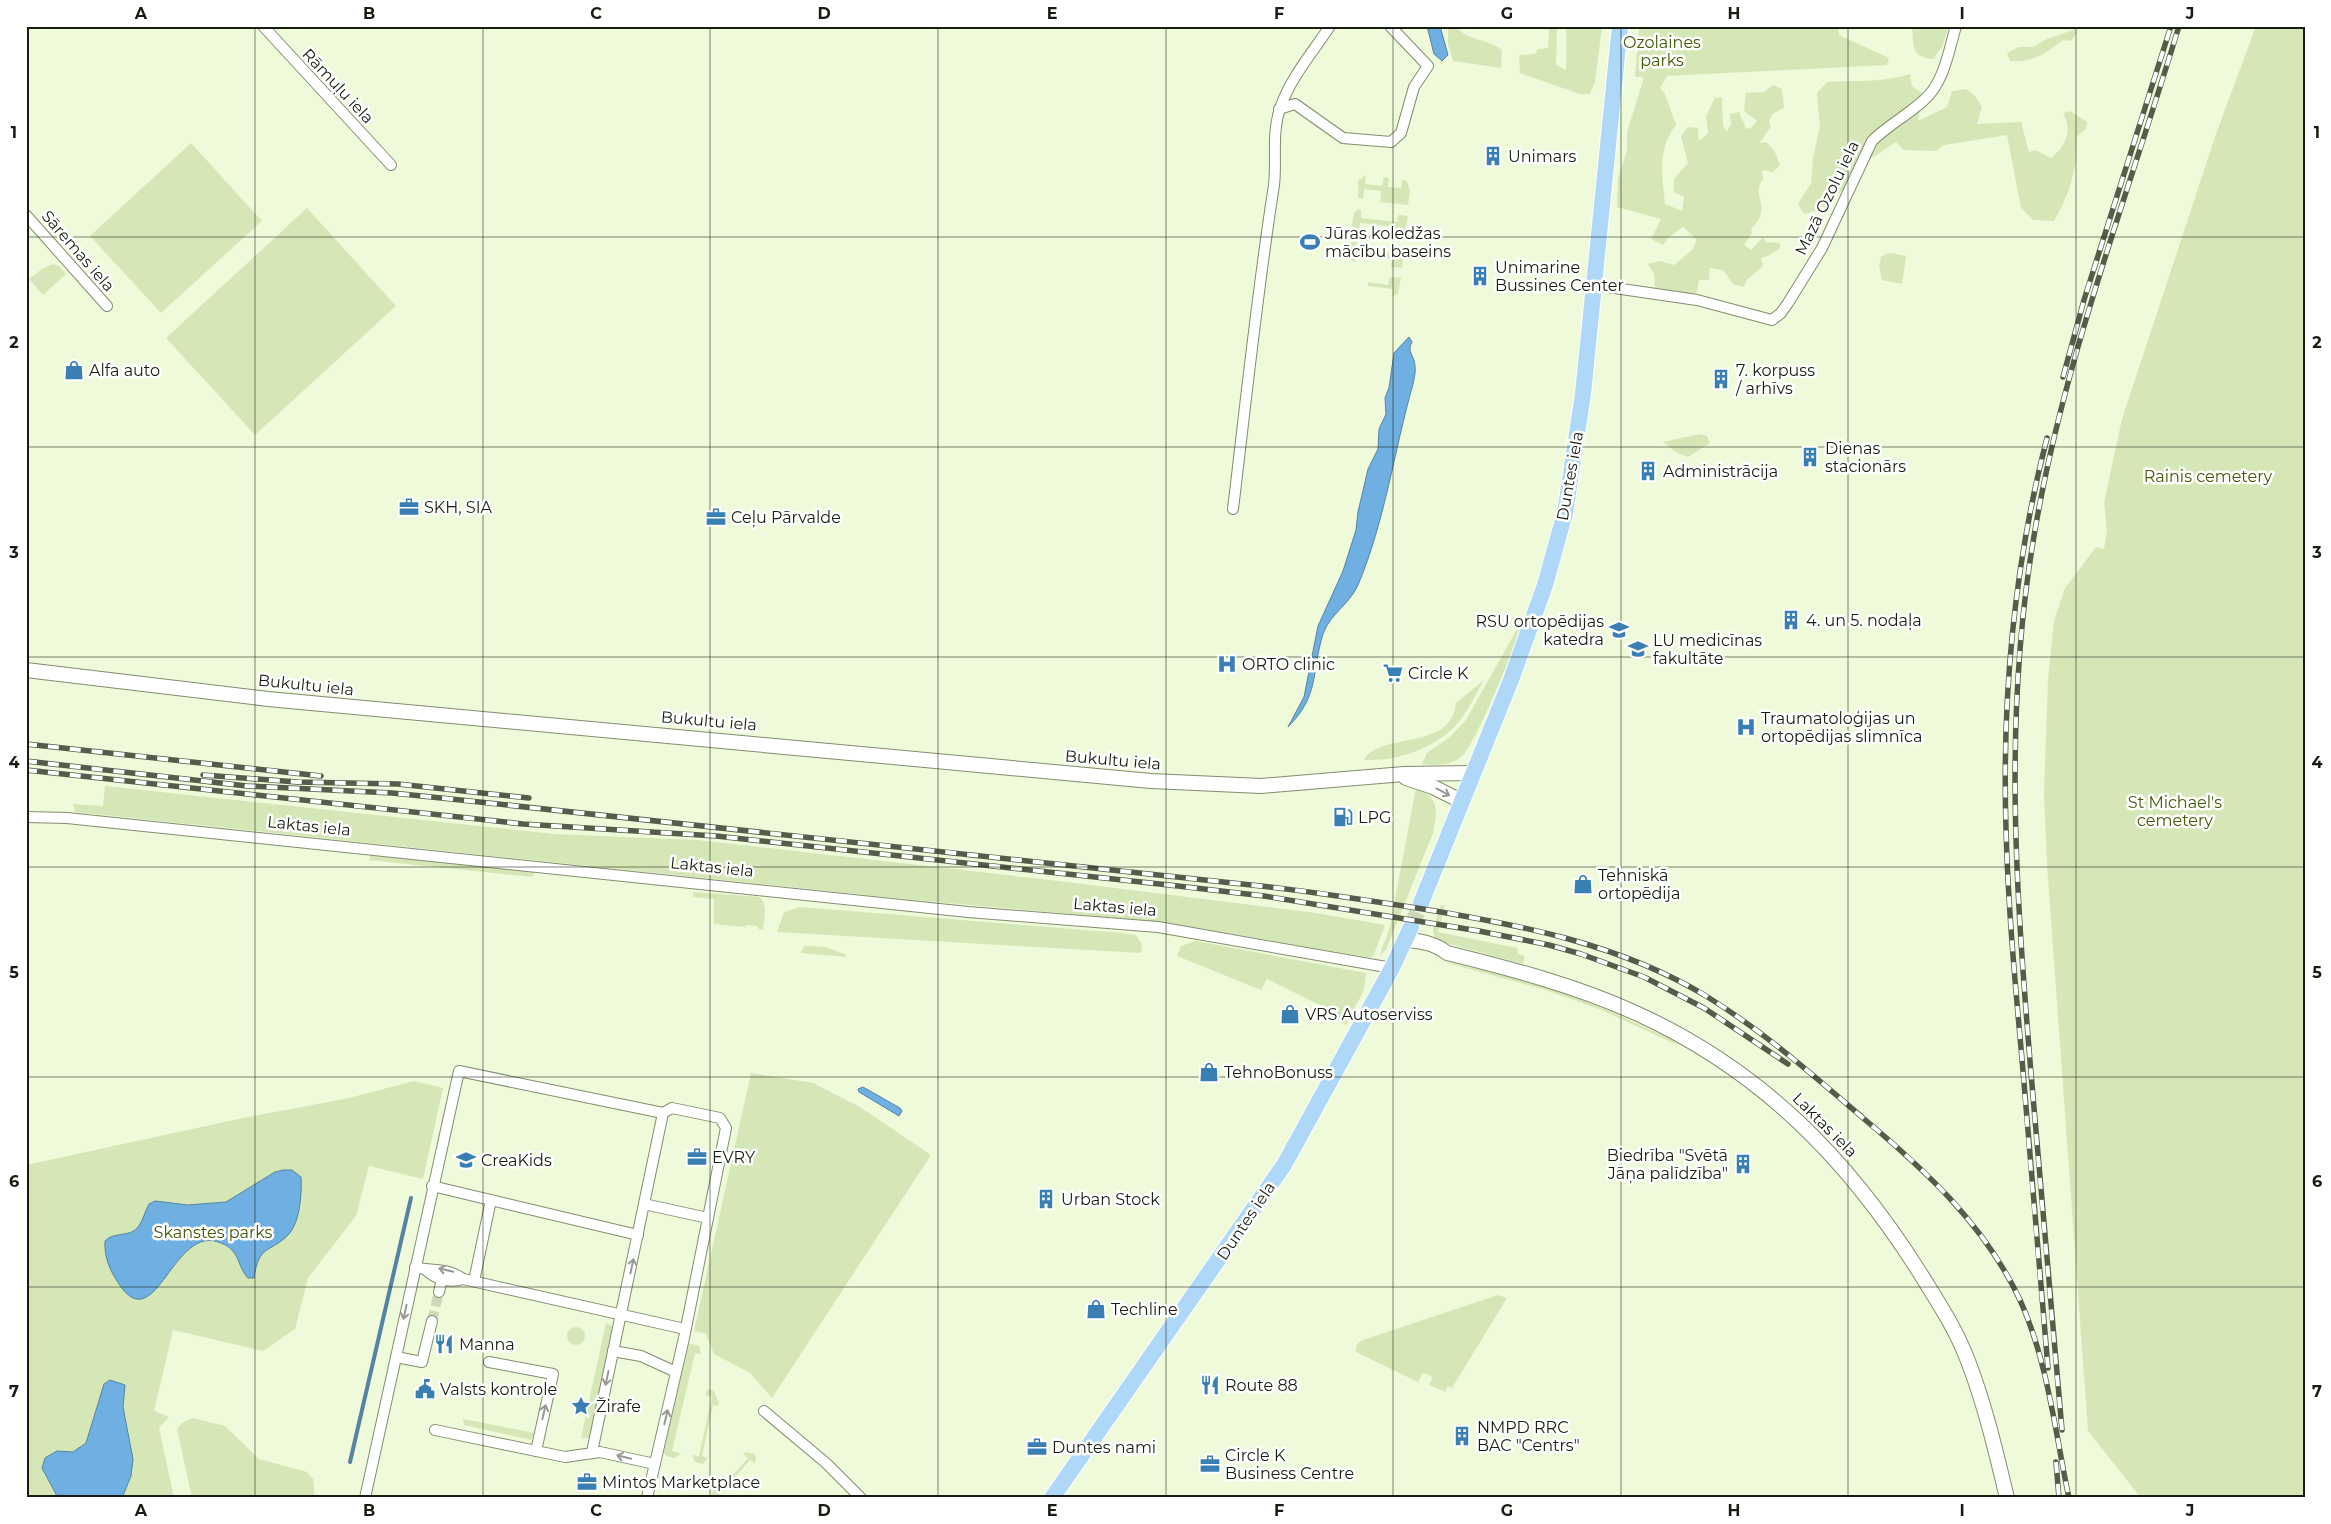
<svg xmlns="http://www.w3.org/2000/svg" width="2331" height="1524" font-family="Montserrat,sans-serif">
	<rect width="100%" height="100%" fill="#eefad9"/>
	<g fill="#d6e7b7">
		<path d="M1448,26h8c10,15 33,13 46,24l-1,18 -48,-7 -5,-17z"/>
		<path d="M1549,26h8l-1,39 10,5v-44h36l-7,56 -5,12h-10l-60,-21 -1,-18 16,-1 3,-5 10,-1z"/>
		<path d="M1639,26h199l1,9 50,23 -2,7 -220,11 -7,12 5,6 11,31c-19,25 -14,49 -11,79l17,7 2,-14 -10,-5v-13l14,-16 -7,-27 7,-9 10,1 1,13 9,-8 -2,-17 9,-18 7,-1 1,29 4,6 4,-8 -1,-10 9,-2 7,16 4,1 7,-8 -13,-10 2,-18 18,-1 9,-7 9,4 2,19 -12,6 -3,8 2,5 -12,16 7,-1 8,8 6,15 -7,7 -11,-2 1,9c-14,18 12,26 -12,50l1,4 -8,12 7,5 12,-13 4,6 7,-1 6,2v4l-10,7 -9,3 2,8 -16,14 -3,7 -11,-3 -10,-14 -13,-2 -1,12h-10l-3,16 -41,-8 -1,-14 -6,-10 12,-3 14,4 19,-16 4,-9 -14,-13 -14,10 -6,8 -12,-6 10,-20 -44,-12 1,-28 9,-29v-18l16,-51v-4h-8z"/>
		<path d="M1912,26h37l-7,21 -9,12c-23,-2 -19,-14 -21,-33z"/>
		<path d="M2256,26h49v1472h-164l-53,-67 -41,-566 -3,-71 4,-115 6,-58 11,-33 31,-41 8,2 3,-19 -3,-27 18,-84 94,-285z"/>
		<path d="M2076,29l1,4 -6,8 -8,-1c-17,13 -30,23 -53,21l-3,-8 12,-6h14l14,-8z"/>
		<path d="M1910,74l2,12 11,8 -5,27 29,-14 5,-16 14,-2 9,7 7,11 -5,17 44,-2 8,30 6,-2 16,8c15,-12 22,-28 12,-45l7,-2 17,11 -1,7 -9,7c1,31 -8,60 -23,85l-21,-1 -12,-12 -14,-73 -63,10 -8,6 -32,-1 -8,-8 -32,21 -7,16 -39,31 -14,4 -6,-10 13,-21 2,-25 7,-32 -3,-33 10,-11c28,-2 56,1 83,-8z"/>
		<path d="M191,143l71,78 -101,92 -71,-77z"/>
		<path d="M1366,175l-1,9 17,2 2,-9 5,1 -1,9 13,1 1,-8 5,1 3,10 -2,14 -28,-3 1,-11 -17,-2 -1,10 -5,-1v-17z"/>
		<path d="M307,208l89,98 -141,129 -89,-97z"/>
		<path d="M1358,209l3,1v8l36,4 1,-7 10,1 -2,11 -5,8h-6l1,-8 -36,-4 -1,8 -5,-2 -2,-4 2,-12z"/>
		<path d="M1354,241h3v7l36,5 1,-7 5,1 4,8 -1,13 -11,-1 1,-8 -36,-4 -1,7 -3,-1 -3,-3 2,-16z"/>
		<path d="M1892,253l14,3 -4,28 -20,-4 -3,-15 2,-8 5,-3z"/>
		<path d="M53,264l6,2 7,8 -23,21 -14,-16 13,-10z"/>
		<path d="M1390,277l11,1 -3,16 -6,3 1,-8 -25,-3v-4l20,3z"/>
		<path d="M1700,434l7,2 3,7 -22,14 -11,-4 -14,-11z"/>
		<path d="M1521,622c0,15 -45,118 -56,131 -11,13 -29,13 -43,11l5,-11 23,-16 16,-17z"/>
		<path d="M1484,680c-8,14 -17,33 -28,45 -24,25 -59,36 -92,35 16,-29 87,-8 92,-57z"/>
		<path d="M105,786l449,48 143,6 353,40 266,33 69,12 -12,32h-6l-206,-35 -247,-22 -839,-88 -2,-8 30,2z"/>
		<path d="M1416,788c23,8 22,24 17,45l-47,117 -6,5 10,-29z"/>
		<path d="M371,855l164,17 -3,5 -163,-17z"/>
		<path d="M693,892l66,5c10,8 5,21 4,33l-4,-1 -2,-3 -11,-1 -1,2 -31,-3v-25l-21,-2z"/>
		<path d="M1441,905h4l-7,27 79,16 1,6 7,2 -2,8 -88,-24 -2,-11z"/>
		<path d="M800,907l323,26 13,2 6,10 -1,8 -364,-21 7,-20z"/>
		<path d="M1196,941l170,32 -2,17 -18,35 -11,-5 3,-6 -71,-35 -6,11 -84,-34 4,-10z"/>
		<path d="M804,946l21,1 20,7 1,3 -45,-4z"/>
		<path d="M1432,959c45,10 91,20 134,35 37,13 72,30 106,46l5,5 -73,-34 -58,-21z"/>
		<path d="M751,1073l62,10 47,24 71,48 -159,243 -22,-25 -36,-19 -8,-20 -12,-3z"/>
		<path d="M414,1081l29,7 -20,91 -54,-13 -13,50 -48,62 -13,51 -32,22 -90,-21 -19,81 15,6 -10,11 15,70h-148v-333l217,-47 106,-20z"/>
		<path d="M1498,1295l9,3 -55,90 -4,-2 -3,6 -16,-7 4,-8 -10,-4 -5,9 -62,-30v-6l4,-5z"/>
		<path d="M606,1323l8,4 -22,107 -2,4h-9z"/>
		<circle cx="576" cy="1336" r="9"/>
		<path d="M687,1343l12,3 2,8 -6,-1 -23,98 9,3 -7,4 -8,-2 -3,-5z"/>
		<path d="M708,1389l6,2 5,13 -1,2 -5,-1 -11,51 6,2 -5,6 -8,-2 -3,-7 7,1 13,-59 -7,-2z"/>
		<path d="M193,1418l32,8 34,33 48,13 6,7 2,19h-123l-15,-69 5,-6z"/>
		<path d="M463,1419l71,14 -3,7 -67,-15z"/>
		<path d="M746,1452l8,2 2,3 -1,7 -5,-4 -33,38h-6l3,-12 5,5 29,-33 -5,-4z"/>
	</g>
	<g fill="#6fafe2" stroke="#5583a3">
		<path d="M1427,26h13l8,29 -6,6 -8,-7z"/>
		<path d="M1409,337l3,5c-6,10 3,14 3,24 1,6 -1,12 -2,18 -19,67 -28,137 -55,201 -9,20 -28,29 -35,49 -12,39 -3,61 -35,93l16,-30 14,-71 25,-55 13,-41 2,-18 10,-43 10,-20 1,-20 7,-15 -1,-16 4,-10 5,-35z"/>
		<path d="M863,1087l37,21 2,3 -3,5 -40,-24 -1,-3z"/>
		<path d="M283,1170h9l9,7c1,16 -1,45 -12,57 -19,20 -30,9 -35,44h-6c-12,-13 -7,-27 -27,-35 -48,-21 -65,97 -102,41 -9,-13 -15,-27 -14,-43 9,-10 25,-3 33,-14 5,-6 7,-16 11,-23l6,-3 33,4 38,-3 49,-30z"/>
		<path d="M110,1380l15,5 -2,22 10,52 -2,17 -9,22h-64l-16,-30 3,-10 12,-7 16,1 13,-9 18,-59z"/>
	</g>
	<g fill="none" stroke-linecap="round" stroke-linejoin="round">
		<path stroke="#5583a3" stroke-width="4" d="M350,1462l61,-264"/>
		<path stroke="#ced9bb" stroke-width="10" stroke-dasharray="10 5" stroke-linecap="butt" d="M432,1321l7,-29"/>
		<path stroke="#ced9bb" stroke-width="16" stroke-dasharray="16 8" stroke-linecap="butt" d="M1411,927l10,-24"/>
		<defs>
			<g id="street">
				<path d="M263,26l128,139"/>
				<path d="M1279,109l16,-5 48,34 48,4 10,-9 13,-46 14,-21 -38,-40"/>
				<path d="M26,215l81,91"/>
				<path d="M1594,285l103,15 75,20 9,-7 7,-10 34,-55 50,-107c16,-16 36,-26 52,-41 20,-17 25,-50 32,-74"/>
				<path d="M1233,509c13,-108 24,-216 41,-324 3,-26 -3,-53 7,-79 10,-29 32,-54 49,-80"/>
				<path d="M26,817l41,1 901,94 190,15 234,41"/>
				<path d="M432,1186l206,49"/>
				<path d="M644,1204l64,14"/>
				<path d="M415,1267c18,5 32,0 48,12l222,50"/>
				<path d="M426,1270c10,10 24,13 37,9"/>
				<path d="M474,1281l17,-81"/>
				<path d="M439,1292l3,-13"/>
				<path d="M613,1351l28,5 35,16"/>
				<path d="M396,1357l26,5 10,-41"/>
				<path d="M489,1362l64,12 -17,77"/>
				<path d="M764,1411l62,52 35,35"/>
				<path d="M435,1430l130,27 35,-5 55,12"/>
				<path d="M592,1452l71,-339"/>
				<path d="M365,1498l94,-427 204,42 9,-5 48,10 6,10 -42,210 -37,160"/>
			</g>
			<g id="secondary">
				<path d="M26,670l242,29 883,82 110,5 143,-12 68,-1"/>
				<path d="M1406,778l27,9 28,14"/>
				<path d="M1406,940c15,1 28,3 41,13 65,16 130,33 191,61 124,57 210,145 282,259 18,29 36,56 48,88 17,44 28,91 39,137"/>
			</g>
			<g id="primary">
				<path d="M1421,903l90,-223 34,-95 20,-72 18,-119 37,-368"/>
				<path d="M1052,1498l232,-333 108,-197 19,-41"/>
			</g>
		</defs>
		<use href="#street" stroke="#828d6f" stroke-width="12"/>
		<use href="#secondary" stroke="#828d6f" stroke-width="16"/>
		<use href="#primary" stroke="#fff" stroke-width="18"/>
		<use href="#street" stroke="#fff" stroke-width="10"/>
		<use href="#secondary" stroke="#fff" stroke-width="14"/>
		<use href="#primary" stroke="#afd7f7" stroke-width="16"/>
		<defs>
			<g id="rail">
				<path d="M2063,377l21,-77 87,-274"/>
				<path d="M2047,438c-33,127 -45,260 -41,391 2,77 9,153 16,230 8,103 17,206 26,309"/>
				<path d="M26,744l295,32"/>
				<path d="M26,761l221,25 145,7 59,6 819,88c51,6 102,14 153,22 97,16 197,35 283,87 57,35 107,79 157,122 62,52 122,107 157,182 28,62 35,132 49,198"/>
				<path d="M26,770l497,54 193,12 462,50 86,10 215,35 70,14 32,9 63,23 60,31 84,56"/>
				<path d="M203,775l94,7 101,2 131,14"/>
				<path d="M2062,1430c-11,-119 -21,-238 -31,-357 -15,-182 -28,-355 3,-537 29,-174 94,-341 145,-510"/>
				<path d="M2056,1462l3,36"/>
			</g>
		</defs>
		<use href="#rail" stroke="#565c4a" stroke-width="5.5"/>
		<use href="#rail" stroke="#fff" stroke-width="4" stroke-dasharray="11" stroke-linecap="butt"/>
	</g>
	<defs><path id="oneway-shaft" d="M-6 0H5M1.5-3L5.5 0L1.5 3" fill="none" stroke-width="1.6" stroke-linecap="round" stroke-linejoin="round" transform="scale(1.25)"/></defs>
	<g stroke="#989994">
		<use href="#oneway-shaft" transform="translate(1443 792) rotate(28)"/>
		<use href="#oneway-shaft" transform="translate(632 1266) rotate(-78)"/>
		<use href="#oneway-shaft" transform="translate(446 1270) rotate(-167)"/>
		<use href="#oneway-shaft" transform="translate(405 1312) rotate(102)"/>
		<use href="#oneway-shaft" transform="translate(607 1378) rotate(102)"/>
		<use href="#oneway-shaft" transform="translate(544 1412) rotate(-77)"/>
		<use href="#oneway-shaft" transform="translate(666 1417) rotate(-77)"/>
		<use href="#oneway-shaft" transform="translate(624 1457) rotate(-167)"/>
	</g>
	<path fill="none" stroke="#191d11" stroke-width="1" stroke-opacity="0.55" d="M255,26v1472M483,26v1472M710,26v1472M938,26v1472M1166,26v1472M1393,26v1472M1621,26v1472M1848,26v1472M2076,26v1472M26,237h2279M26,447h2279M26,657h2279M26,867h2279M26,1077h2279M26,1287h2279"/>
	<defs>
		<symbol id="building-bare" viewBox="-9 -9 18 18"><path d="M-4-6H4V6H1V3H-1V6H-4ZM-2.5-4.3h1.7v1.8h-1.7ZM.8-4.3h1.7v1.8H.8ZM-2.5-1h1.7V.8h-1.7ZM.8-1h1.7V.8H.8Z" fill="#397fb4" stroke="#fff" stroke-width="2.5" paint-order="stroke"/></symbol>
		<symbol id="stadium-bare" viewBox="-9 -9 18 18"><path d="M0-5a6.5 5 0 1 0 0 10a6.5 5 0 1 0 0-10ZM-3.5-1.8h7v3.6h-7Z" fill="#397fb4" stroke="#fff" stroke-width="2.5" paint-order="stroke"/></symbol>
		<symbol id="shop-bare" viewBox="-9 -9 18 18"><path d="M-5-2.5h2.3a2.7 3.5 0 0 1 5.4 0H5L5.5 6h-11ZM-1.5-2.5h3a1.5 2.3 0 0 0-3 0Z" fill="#397fb4" stroke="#fff" stroke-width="2.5" paint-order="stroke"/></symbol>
		<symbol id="office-bare" viewBox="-9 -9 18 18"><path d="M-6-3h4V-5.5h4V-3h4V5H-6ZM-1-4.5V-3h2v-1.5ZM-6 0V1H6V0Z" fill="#397fb4" stroke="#fff" stroke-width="2.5" paint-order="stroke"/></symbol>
		<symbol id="school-bare" viewBox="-9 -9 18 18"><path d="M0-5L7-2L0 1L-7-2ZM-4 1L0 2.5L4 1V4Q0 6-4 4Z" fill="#397fb4" stroke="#fff" stroke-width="2.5" paint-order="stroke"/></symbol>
		<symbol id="hospital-bare" viewBox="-9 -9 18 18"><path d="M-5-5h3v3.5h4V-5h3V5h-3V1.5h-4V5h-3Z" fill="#397fb4" stroke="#fff" stroke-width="2.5" paint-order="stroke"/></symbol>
		<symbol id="supermarket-bare" viewBox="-9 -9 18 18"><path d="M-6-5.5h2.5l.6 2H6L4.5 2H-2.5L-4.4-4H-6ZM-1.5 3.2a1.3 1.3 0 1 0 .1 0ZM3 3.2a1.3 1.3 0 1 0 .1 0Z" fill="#397fb4" stroke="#fff" stroke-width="2.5" paint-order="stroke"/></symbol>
		<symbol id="fuel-bare" viewBox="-9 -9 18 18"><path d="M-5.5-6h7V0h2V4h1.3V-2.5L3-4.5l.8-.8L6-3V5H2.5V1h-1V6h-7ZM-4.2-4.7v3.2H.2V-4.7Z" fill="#397fb4" stroke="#fff" stroke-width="2.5" paint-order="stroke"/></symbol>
		<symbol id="restaurant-bare" viewBox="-9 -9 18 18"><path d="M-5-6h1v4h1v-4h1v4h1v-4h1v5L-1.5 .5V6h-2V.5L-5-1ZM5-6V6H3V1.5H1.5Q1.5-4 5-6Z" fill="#397fb4" stroke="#fff" stroke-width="2.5" paint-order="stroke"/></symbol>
		<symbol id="civic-bare" viewBox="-9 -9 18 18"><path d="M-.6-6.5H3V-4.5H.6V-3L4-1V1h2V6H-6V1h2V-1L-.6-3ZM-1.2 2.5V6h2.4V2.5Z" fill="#397fb4" stroke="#fff" stroke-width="2.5" paint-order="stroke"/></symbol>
		<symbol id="sight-bare" viewBox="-9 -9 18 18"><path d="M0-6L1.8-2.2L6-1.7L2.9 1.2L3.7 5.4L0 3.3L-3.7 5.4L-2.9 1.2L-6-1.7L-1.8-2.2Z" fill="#397fb4" stroke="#fff" stroke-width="2.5" paint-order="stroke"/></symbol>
	</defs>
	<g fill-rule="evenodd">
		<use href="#building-bare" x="1479" y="142" width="28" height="28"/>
		<use href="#stadium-bare" x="1296" y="228" width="28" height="28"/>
		<use href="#building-bare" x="1466" y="262" width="28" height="28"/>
		<use href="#shop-bare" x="60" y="356" width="28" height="28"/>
		<use href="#building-bare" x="1707" y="365" width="28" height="28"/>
		<use href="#building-bare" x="1796" y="443" width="28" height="28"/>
		<use href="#building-bare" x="1634" y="457" width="28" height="28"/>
		<use href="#office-bare" x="395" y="493" width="28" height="28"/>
		<use href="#office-bare" x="702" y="503" width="28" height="28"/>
		<use href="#building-bare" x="1777" y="606" width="28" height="28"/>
		<use href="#school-bare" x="1605" y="616" width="28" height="28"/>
		<use href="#school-bare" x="1624" y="635" width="28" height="28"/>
		<use href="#hospital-bare" x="1213" y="650" width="28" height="28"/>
		<use href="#supermarket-bare" x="1379" y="659" width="28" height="28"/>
		<use href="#hospital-bare" x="1732" y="713" width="28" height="28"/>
		<use href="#fuel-bare" x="1329" y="803" width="28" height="28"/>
		<use href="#shop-bare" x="1569" y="870" width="28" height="28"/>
		<use href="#shop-bare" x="1276" y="1000" width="28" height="28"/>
		<use href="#shop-bare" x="1195" y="1058" width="28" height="28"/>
		<use href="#office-bare" x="683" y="1143" width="28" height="28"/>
		<use href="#school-bare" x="452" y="1146" width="28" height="28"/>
		<use href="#building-bare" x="1729" y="1150" width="28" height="28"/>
		<use href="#building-bare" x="1032" y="1185" width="28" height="28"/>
		<use href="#shop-bare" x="1082" y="1295" width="28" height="28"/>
		<use href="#restaurant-bare" x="430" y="1330" width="28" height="28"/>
		<use href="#restaurant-bare" x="1196" y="1371" width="28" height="28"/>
		<use href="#civic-bare" x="411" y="1375" width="28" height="28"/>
		<use href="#sight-bare" x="567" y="1392" width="28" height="28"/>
		<use href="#building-bare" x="1448" y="1422" width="28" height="28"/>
		<use href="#office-bare" x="1023" y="1433" width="28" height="28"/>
		<use href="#office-bare" x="1196" y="1450" width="28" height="28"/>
		<use href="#office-bare" x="573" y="1468" width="28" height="28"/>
	</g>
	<g text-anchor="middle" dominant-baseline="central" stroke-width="5" stroke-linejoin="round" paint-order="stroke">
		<g font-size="16" fill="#455907" stroke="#fff">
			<text x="1662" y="42">Ozolaines<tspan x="1662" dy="18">parks</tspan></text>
			<text x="2208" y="476">Rainis cemetery</text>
			<text x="2175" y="802">St Michael's<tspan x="2175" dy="18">cemetery</tspan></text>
			<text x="213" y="1232">Skanstes parks</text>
		</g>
		<g font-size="16" fill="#191d11" stroke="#fff">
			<text transform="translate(338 86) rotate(47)">Rāmuļu iela</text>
			<text transform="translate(1827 198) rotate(-64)">Mazā Ozolu iela</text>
			<text transform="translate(78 251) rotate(49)">Sāremas iela</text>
			<text transform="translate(1570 476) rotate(-80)">Duntes iela</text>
			<text transform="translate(306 685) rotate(6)">Bukultu iela</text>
			<text transform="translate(709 721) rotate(5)">Bukultu iela</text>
			<text transform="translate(1113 760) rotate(5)">Bukultu iela</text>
			<text transform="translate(309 826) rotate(6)">Laktas iela</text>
			<text transform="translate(712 867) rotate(6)">Laktas iela</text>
			<text transform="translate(1115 907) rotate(5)">Laktas iela</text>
			<text transform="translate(1825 1125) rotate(45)">Laktas iela</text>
			<text transform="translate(1246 1221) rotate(-56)">Duntes iela</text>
		</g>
		<g font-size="16" fill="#191d11" stroke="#fff" text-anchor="start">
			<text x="1508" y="156">Unimars</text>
			<text x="1325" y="233">Jūras koledžas<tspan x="1325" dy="18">mācību baseins</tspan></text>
			<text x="1495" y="267">Unimarine<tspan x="1495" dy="18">Bussines Center</tspan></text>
			<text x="89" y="370">Alfa auto</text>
			<text x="1736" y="370">7. korpuss<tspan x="1736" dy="18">/ arhīvs</tspan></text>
			<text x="1825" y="448">Dienas<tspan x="1825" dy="18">stacionārs</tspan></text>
			<text x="1663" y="471">Administrācija</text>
			<text x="424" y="507">SKH, SIA</text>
			<text x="731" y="517">Ceļu Pārvalde</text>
			<text x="1806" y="620">4. un 5. nodaļa</text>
			<text x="1604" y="621" text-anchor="end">RSU ortopēdijas<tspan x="1604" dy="18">katedra</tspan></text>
			<text x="1653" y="640">LU medicīnas<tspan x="1653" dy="18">fakultāte</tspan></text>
			<text x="1242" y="664">ORTO clinic</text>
			<text x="1408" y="673">Circle K</text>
			<text x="1761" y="718">Traumatoloģijas un<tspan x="1761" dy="18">ortopēdijas slimnīca</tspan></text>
			<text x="1358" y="817">LPG</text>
			<text x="1598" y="875">Tehniskā<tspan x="1598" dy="18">ortopēdija</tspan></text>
			<text x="1305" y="1014">VRS Autoserviss</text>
			<text x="1224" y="1072">TehnoBonuss</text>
			<text x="1728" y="1155" text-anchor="end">Biedrība "Svētā<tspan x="1728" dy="18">Jāņa palīdzība"</tspan></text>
			<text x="712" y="1157">EVRY</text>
			<text x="481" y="1160">CreaKids</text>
			<text x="1061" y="1199">Urban Stock</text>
			<text x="1111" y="1309">Techline</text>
			<text x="459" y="1344">Manna</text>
			<text x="1225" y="1385">Route 88</text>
			<text x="440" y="1389">Valsts kontrole</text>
			<text x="596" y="1406">Žirafe</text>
			<text x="1477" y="1427">NMPD RRC<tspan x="1477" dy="18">BAC "Centrs"</tspan></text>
			<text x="1052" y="1447">Duntes nami</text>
			<text x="1225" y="1455">Circle K<tspan x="1225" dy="18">Business Centre</tspan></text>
			<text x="602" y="1482">Mintos Marketplace</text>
		</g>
	</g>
	<rect width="2331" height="1524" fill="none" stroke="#ffffff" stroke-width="55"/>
	<rect x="28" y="28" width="2276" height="1468" fill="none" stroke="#191d11" stroke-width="2"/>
	<g font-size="16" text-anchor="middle" font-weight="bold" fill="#191d11">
		<text x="141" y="19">A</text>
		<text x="369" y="19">B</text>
		<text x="596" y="19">C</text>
		<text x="824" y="19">D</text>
		<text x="1052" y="19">E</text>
		<text x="1279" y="19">F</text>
		<text x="1507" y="19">G</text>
		<text x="1734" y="19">H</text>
		<text x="1962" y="19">I</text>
		<text x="2190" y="19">J</text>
		<text x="14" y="138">1</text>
		<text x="2317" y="138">1</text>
		<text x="14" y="348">2</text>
		<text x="2317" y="348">2</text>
		<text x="14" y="558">3</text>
		<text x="2317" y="558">3</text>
		<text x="14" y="768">4</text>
		<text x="2317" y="768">4</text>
		<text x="14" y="978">5</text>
		<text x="2317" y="978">5</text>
		<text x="14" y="1187">6</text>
		<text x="2317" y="1187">6</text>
		<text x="14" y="1397">7</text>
		<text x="2317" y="1397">7</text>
		<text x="141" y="1516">A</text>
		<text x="369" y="1516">B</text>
		<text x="596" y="1516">C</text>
		<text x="824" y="1516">D</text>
		<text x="1052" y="1516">E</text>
		<text x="1279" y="1516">F</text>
		<text x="1507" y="1516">G</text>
		<text x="1734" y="1516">H</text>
		<text x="1962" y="1516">I</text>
		<text x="2190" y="1516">J</text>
	</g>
</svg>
